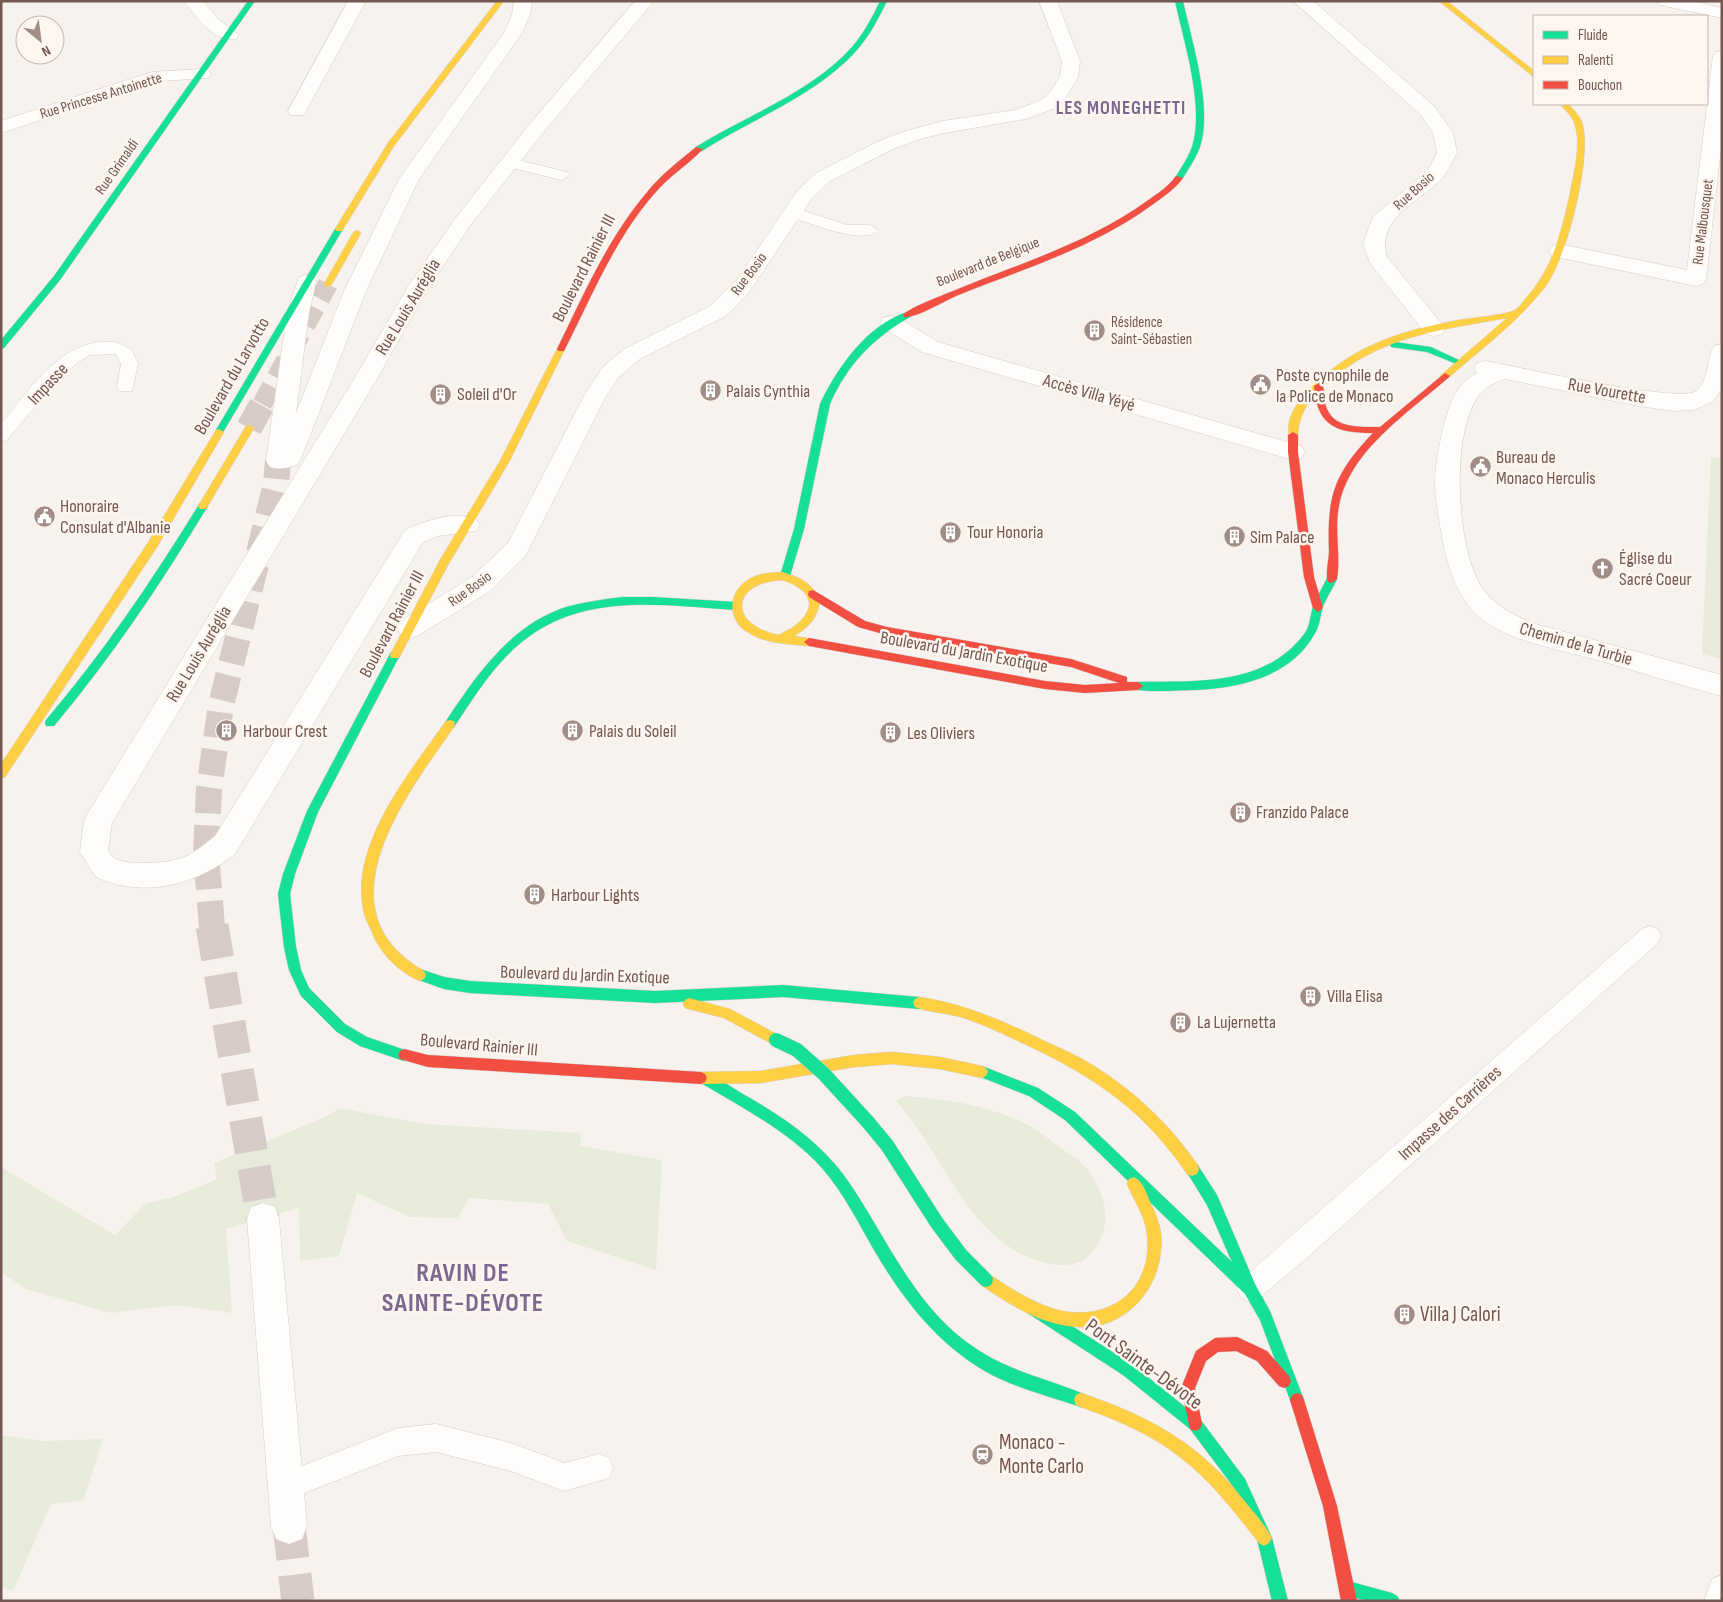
<svg xmlns="http://www.w3.org/2000/svg" width="1723" height="1602" font-family="'Sofia Sans Condensed',sans-serif">
	<rect width="100%" height="100%" fill="#f7f2ee"/>
	<g fill="#e7ecda">
		<path d="M1711,457l11,2v200l-20,-5z"/>
		<path d="M906,1096c42,3 86,10 124,30 11,6 21,15 31,22 8,6 20,13 26,21 18,23 27,56 7,80 -3,3 -7,9 -10,11 -19,12 -55,0 -72,-11 -54,-36 -74,-102 -116,-148z"/>
		<path d="M340,1108l84,16 156,9 1,13 81,14 -6,110 -89,-29 -19,-37 -78,-6 -13,20 -47,-1 -53,-24 -18,63 -39,5 -1,-53 -73,21 6,84 -56,-8 -65,8 -85,-24 -25,-17v-105l114,68 31,-32 25,-5 46,-19 -3,-16 107,-44z"/>
		<path d="M1,1435l40,6 62,-2 -20,62 -32,3 -38,87 -12,-4z"/>
	</g>
	<g fill="none" stroke-linecap="round" stroke-linejoin="round">
		<path stroke="#d6cbc6" stroke-width="26" stroke-dasharray="26 12" stroke-linecap="butt" d="M212,927l-6,-74 3,-64 12,-84 55,-221 2,-23"/>
		<g stroke="#d6cbc6" stroke-width="33" stroke-dasharray="33 16" stroke-linecap="butt">
			<path d="M212,926l51,293"/>
			<path d="M289,1526l9,75"/>
		</g>
		<path stroke="#d6cbc6" stroke-width="20" stroke-dasharray="20 10" stroke-linecap="butt" d="M262,404l66,-120"/>
		<path stroke="#d6cbc6" stroke-width="26" stroke-dasharray="26 12" stroke-linecap="butt" d="M249,428l14,-25"/>
		<defs>
			<g id="lane">
				<path d="M509,158l58,14 3,3 -8,5 -58,-14 -3,-3 3,-3z"/>
				<path d="M792,207l55,18h23l8,5c-12,17 -75,-9 -91,-15l-3,-3z"/>
				<path d="M99,342h17l16,8 6,14 -6,27h-12l-3,-4 4,-23 -5,-10 -26,1 -12,7 -22,20 -49,58 -6,2v-18c27,-32 54,-76 98,-82z"/>
				<path d="M1650,926l8,3 3,7 -3,7 -357,320 -42,35 -9,4 -9,-4 -4,-9 4,-9 401,-351z"/>
				<path d="M436,1424l75,19 53,20 35,-9 10,4 4,10 -4,10 -45,13 -53,-20 -75,-19 -38,4 -111,44 -10,-4 -4,-10 4,-10 121,-48z"/>
				<path d="M1722,1575v26h-18l8,-22z"/>
			</g>
			<g id="street">
				<path d="M184,1h19l15,18 21,16 -3,4c-20,5 -41,-23 -52,-38z"/>
				<path d="M348,1h18l-60,110 -2,4h-14l-2,-4z"/>
				<path d="M514,1h18l-2,14 -8,18 -103,146 -53,112 -65,168 -4,6c-9,3 -17,5 -27,2l-4,-6 21,-148 12,-36 7,-2 7,2 3,5 -7,31 -13,100 48,-122 55,-112 105,-146 8,-18z"/>
				<path d="M635,1h19l-112,133 -73,93 -43,65 -48,85 -266,446 -4,27c2,3 4,7 8,9 14,7 51,4 66,-1 12,-5 23,-14 33,-22l190,-306c23,-10 47,-19 71,-11l4,6 -4,6 -38,5 -15,6 -188,312c-39,31 -92,45 -139,23l-16,-25 4,-31 4,-8 268,-437 53,-91 46,-66 73,-93z"/>
				<path d="M1039,1h18l23,60 -2,16 -15,25 -10,7 -27,10 -82,14 -24,6 -27,10 -63,32 -18,17 -62,93 -24,25 -86,43 -21,18 -13,19 -80,159 -36,36 -71,44 -9,3 -9,-3 -4,-7 4,-7 71,-44 36,-34 77,-149 18,-27 21,-18 86,-43 26,-25 62,-91 18,-17 63,-32 27,-10 37,-10 72,-11 24,-9 10,-7 11,-17 2,-16z"/>
				<path d="M1293,1h20l121,105 19,27 4,20c-5,8 -8,17 -14,24 -23,26 -67,39 -56,80l55,67 3,5 -3,5 -8,2 -8,-2 -56,-71 -7,-20 10,-26 55,-47 9,-17 -4,-20 -13,-19z"/>
				<path d="M1657,1h35l30,7v10l-62,-13z"/>
				<path d="M1722,51v89l-16,139 -3,5 -7,2 -144,-30 -3,-5 3,-5 7,-2 128,26 26,-214 3,-4z"/>
				<path d="M202,69l6,1 3,4 -3,4 -48,3 -159,52v-12l151,-49z"/>
				<path d="M891,316l8,2 39,24 363,104 4,6 -4,6 -8,2 -371,-108 -39,-24 -3,-5 3,-5z"/>
				<path d="M1722,344v45l-10,13 -19,8 -20,1 -34,-5 -134,-27c-10,4 -20,7 -26,16 -29,38 -23,154 3,193 13,19 36,30 57,37l183,50v21c-43,-11 -85,-25 -128,-37 -80,-22 -133,-22 -151,-117 -5,-28 -11,-54 -6,-82 5,-28 11,-74 40,-87l-3,-5 3,-5 8,-2c30,5 195,43 211,30 14,-11 10,-31 18,-45z"/>
				<path d="M263,1203l12,4 4,12 28,307 -5,13 -13,5 -13,-5 -5,-13 -24,-307 4,-12z"/>
			</g>
			<g id="fast">
				<path d="M248,1h7l-195,279 -56,68 -3,1v-9l53,-64z"/>
				<path d="M880,1h7c-9,18 -17,34 -30,49 -41,46 -104,68 -155,101h-6v-4c51,-32 115,-54 156,-100 12,-14 20,-29 28,-46z"/>
				<path d="M1175,1h8c9,41 30,107 17,146 -4,11 -11,21 -17,31l-4,2 -4,-2c6,-10 13,-20 17,-31 13,-39 -8,-105 -17,-146z"/>
				<path d="M339,226l4,3 -121,205h-6v-4l119,-201z"/>
				<path d="M907,312l3,1v4c-37,21 -63,48 -80,87l-26,125 -14,47 -1,3h-8l-1,-3 14,-47 26,-125c17,-36 47,-79 87,-92z"/>
				<path d="M1394,342l37,5 32,15 -4,3 -32,-13 -36,-5 -1,-2z"/>
				<path d="M203,502l5,4 -2,3c-46,76 -95,149 -152,217h-8l-1,-3 1,-3c58,-68 107,-141 154,-217z"/>
				<path d="M1332,575l5,4c-4,9 -10,18 -14,27 -3,10 -3,20 -9,29 -24,42 -75,53 -119,55 -15,0 -48,3 -61,-1l-1,-3 5,-4c59,-1 127,5 167,-49 5,-7 5,-17 8,-26 4,-10 10,-21 15,-31z"/>
				<path d="M623,597h29l84,5 5,4 -5,4c-72,-5 -153,-18 -213,31 -29,23 -49,56 -69,86h-8l-1,-3 1,-3c31,-47 65,-96 120,-114 19,-5 38,-8 57,-10z"/>
				<path d="M395,651l5,4 -82,157 -23,62 -5,20 6,53 5,23 8,18 36,36 22,13 41,14 2,4 -2,4 -4,2 -44,-15 -23,-14 -36,-36 -12,-26 -5,-23 -6,-53 5,-20 24,-63 84,-159z"/>
				<path d="M420,969l24,8 26,4 185,10 128,-6 136,12 4,2 2,4 -2,4 -4,2 -136,-12 -128,6 -185,-10 -26,-4 -28,-10 -2,-4 2,-4z"/>
				<path d="M982,1066l56,22 37,24 157,150 -25,-57 -22,-36 2,-5 5,-2 5,2 20,31 38,89 15,27 34,89 -2,5 -5,2 -5,-2 -32,-85 -15,-26 -180,-174 -36,-24 -51,-20 -2,-4 2,-4z"/>
				<path d="M705,1073c13,5 25,13 36,20 41,23 80,49 107,88 35,51 59,109 106,151 44,38 81,42 132,63l2,5 -2,5 -5,2c-30,-10 -61,-18 -89,-32 -49,-26 -84,-69 -112,-115 -19,-31 -34,-65 -59,-93 -33,-36 -78,-59 -120,-84l-2,-4 2,-4z"/>
				<path d="M1031,1300l102,65 67,54 45,60 27,59 16,63h-16l-15,-62 -22,-50 -45,-60 -67,-54 -97,-63 -2,-5 2,-5z"/>
				<path d="M1348,1581l44,12 5,3 3,5c-20,0 -39,1 -57,-7l-3,-5 3,-5z"/>
			</g>
			<g id="slow">
				<path d="M497,1h7l-110,145 -52,85h-6l-1,-2 53,-86z"/>
				<path d="M1439,1h8l87,70v6z"/>
				<path d="M1560,104h8c6,6 13,13 15,22 8,35 -16,132 -38,161 -27,35 -64,62 -97,91h-6l-2,-2 67,-58c-67,12 -128,18 -181,66 -16,15 -27,28 -28,51l-2,2h-6c-6,-15 6,-33 16,-44 43,-46 92,-62 153,-73 12,-2 47,-5 56,-10 4,-2 7,-7 10,-11 27,-28 37,-68 45,-106 4,-21 12,-50 4,-71 -3,-7 -9,-12 -14,-18z"/>
				<path d="M357,230l4,3 -29,51 -4,3 -3,-1 -1,-2 29,-51z"/>
				<path d="M561,346l4,3 -56,113 -61,103 -49,93h-8l-1,-3 50,-95 60,-99 57,-112z"/>
				<path d="M249,425l5,3 -48,81h-6l-2,-3 2,-3 46,-77z"/>
				<path d="M219,429l5,3 -67,115 -152,230 -4,2v-15l148,-223 67,-111z"/>
				<path d="M782,572c19,6 27,9 38,27 -2,18 -10,28 -26,37l19,3 1,3 -1,3 -4,1c-20,-2 -42,-2 -60,-13 -22,-12 -22,-40 -1,-53 10,-7 22,-7 34,-8zM782,580c24,7 39,24 15,44 -5,5 -12,7 -18,11 -52,-10 -48,-53 3,-55z"/>
				<path d="M450,720l4,1 1,3 -1,3c-48,68 -137,183 -30,244l2,4 -2,4 -4,2c-22,-9 -41,-29 -49,-51 -3,-7 -7,-14 -8,-22 -12,-66 48,-137 83,-187z"/>
				<path d="M919,997c42,6 80,22 119,41 14,7 30,13 44,21 46,26 85,62 115,105l2,5 -2,5 -5,2 -5,-2c-41,-61 -89,-95 -154,-126 -22,-10 -43,-21 -66,-29 -17,-6 -36,-6 -52,-12l-2,-4 2,-4z"/>
				<path d="M689,998l41,11 50,27 2,4 -2,4 -4,2 -4,-2 -48,-26 -39,-10 -2,-4 2,-4z"/>
				<path d="M892,1052l48,5 42,9 4,2 2,4 -2,4 -4,2 -42,-9 -48,-5 -38,3 -93,16 -60,1 -4,-2 -2,-4 2,-4 4,-2 60,-1 93,-16z"/>
				<path d="M1134,1177c9,4 13,17 16,25 5,10 10,21 11,33 4,48 -32,95 -83,92 -36,-2 -68,-22 -97,-42l-2,-5 2,-5 5,-2c9,4 17,11 26,16 13,8 27,15 42,20 53,15 100,-18 93,-75 -2,-19 -13,-33 -20,-50l2,-5z"/>
				<path d="M1081,1393c70,24 120,51 166,111 8,10 19,22 25,34l-3,5 -5,3 -5,-3c-41,-53 -71,-90 -133,-118 -16,-8 -33,-13 -50,-20l-2,-5 2,-5z"/>
			</g>
			<g id="jam">
				<path d="M696,147l7,2c-15,16 -34,27 -48,44 -40,45 -63,103 -90,156l-1,2h-6l-1,-2c27,-55 51,-111 91,-158 14,-17 31,-30 48,-44z"/>
				<path d="M1176,176l7,2c-8,11 -20,19 -31,27 -59,43 -129,64 -196,91 -11,5 -42,23 -52,21l-1,-2c9,-9 41,-20 55,-26 64,-26 132,-47 189,-88 10,-7 22,-15 29,-25z"/>
				<path d="M1445,373l5,3 -2,2c-40,35 -99,73 -109,128 -5,24 2,49 -2,73l-5,4 -4,-1c-3,-8 1,-22 1,-31 -2,-56 5,-77 44,-118 -37,0 -56,-7 -59,-47l5,-3 3,1c4,8 1,19 6,27 9,18 35,16 52,16z"/>
				<path d="M1293,432l5,3v17l16,125 9,31 -5,4 -5,-4 -9,-31 -16,-125v-17z"/>
				<path d="M813,590l52,31 22,6 184,32 56,18v5h11l5,4 -5,4 -53,3 -40,-4 -236,-43 -5,-4 5,-4 236,43 40,4 34,-2 -48,-16 -184,-32 -29,-8 -49,-30 -1,-3 1,-3z"/>
				<path d="M404,1049l24,6 273,17 4,2 2,4 -2,4 -4,2 -273,-17 -28,-8 -2,-4 2,-4z"/>
				<path d="M1237,1337l30,14 22,25 2,5 -2,5 -5,2 -5,-2 -22,-25 -21,-10 -18,1 -12,9 -11,27 7,36 -2,5 -5,2 -5,-2 -9,-41 15,-37 19,-13z"/>
				<path d="M1297,1393l5,2 2,5 33,106 20,95h-16l-18,-95 -33,-106 2,-5z"/>
			</g>
		</defs>
		<use href="#lane" stroke="#d6ceca" stroke-width="1"/>
		<use href="#street" stroke="#d6ceca" stroke-width="1"/>
		<use href="#fast" stroke="#d6ceca" stroke-width="1"/>
		<use href="#slow" stroke="#d6ceca" stroke-width="1"/>
		<use href="#jam" stroke="#d6ceca" stroke-width="1"/>
		<use href="#lane" fill="#fefdfc" fill-rule="evenodd"/>
		<use href="#street" fill="#fefdfc" fill-rule="evenodd"/>
		<use href="#fast" fill="#16e098" fill-rule="evenodd"/>
		<use href="#slow" fill="#ffcf43" fill-rule="evenodd"/>
		<use href="#jam" fill="#f24e42" fill-rule="evenodd"/>
		<defs>
			<path id="fast-bridge" d="M776,1040l21,10 27,24 43,47 20,24 50,78 24,32 25,25"/>
		</defs>
		<use href="#fast-bridge" stroke="#d6ceca" stroke-width="15" stroke-linecap="butt"/>
		<use href="#fast-bridge" stroke="#16e098" stroke-width="14"/>
	</g>
	<defs>
		<symbol id="building-disc" viewBox="-11 -11 22 22"><circle r="9.5" fill="#a18d87" stroke="#fdf6f0"/><path d="M-4-6H4V6H1V3H-1V6H-4ZM-2.5-4.3h1.7v1.8h-1.7ZM.8-4.3h1.7v1.8H.8ZM-2.5-1h1.7V.8h-1.7ZM.8-1h1.7V.8H.8Z" fill="#fff"/></symbol>
		<symbol id="civic-disc" viewBox="-11 -11 22 22"><circle r="9.5" fill="#a18d87" stroke="#fdf6f0"/><path d="M-.6-6.5H3V-4.5H.6V-3L4-1V1h2V6H-6V1h2V-1L-.6-3ZM-1.2 2.5V6h2.4V2.5Z" fill="#fff"/></symbol>
		<symbol id="church-disc" viewBox="-11 -11 22 22"><circle r="9.5" fill="#a18d87" stroke="#fdf6f0"/><path d="M-1.2-6h2.4v3.5h3.3v2.4h-3.3V6h-2.4V-.1h-3.3v-2.4h3.3Z" fill="#fff"/></symbol>
		<symbol id="station-disc" viewBox="-11 -11 22 22"><circle r="9.5" fill="#a18d87" stroke="#fdf6f0"/><path d="M-3-6H3Q5-6 5-4V2Q5 4 3 4L4.5 6H3L1.5 4h-3L-3 6H-4.5L-3 4Q-5 4-5 2V-4Q-5-6-3-6ZM-3.5-4v3h7v-3ZM-3.5 1v1.5H-2V1ZM2 1v1.5H3.5V1Z" fill="#fff"/></symbol>
	</defs>
	<g fill-rule="evenodd">
		<use href="#building-disc" x="1082" y="318" width="25" height="25"/>
		<use href="#civic-disc" x="1248" y="372" width="25" height="25"/>
		<use href="#building-disc" x="698" y="378" width="25" height="25"/>
		<use href="#building-disc" x="428" y="382" width="25" height="25"/>
		<use href="#civic-disc" x="1468" y="454" width="25" height="25"/>
		<use href="#civic-disc" x="32" y="504" width="25" height="25"/>
		<use href="#building-disc" x="938" y="520" width="25" height="25"/>
		<use href="#building-disc" x="1222" y="524" width="25" height="25"/>
		<use href="#church-disc" x="1590" y="556" width="25" height="25"/>
		<use href="#building-disc" x="214" y="718" width="25" height="25"/>
		<use href="#building-disc" x="560" y="718" width="25" height="25"/>
		<use href="#building-disc" x="878" y="720" width="25" height="25"/>
		<use href="#building-disc" x="1228" y="800" width="25" height="25"/>
		<use href="#building-disc" x="522" y="882" width="25" height="25"/>
		<use href="#building-disc" x="1298" y="984" width="25" height="25"/>
		<use href="#building-disc" x="1168" y="1010" width="25" height="25"/>
		<use href="#building-disc" x="1392" y="1302" width="25" height="25"/>
		<use href="#station-disc" x="970" y="1442" width="25" height="25"/>
	</g>
	<g text-anchor="middle" dominant-baseline="central" stroke-width="5" stroke-linejoin="round" paint-order="stroke">
		<g font-size="15" fill="#735750" stroke="#fdf6f0">
			<text transform="translate(101 96) rotate(-17)">Rue Princesse Antoinette</text>
			<text transform="translate(117 167) rotate(-55)">Rue Grimaldi</text>
			<text transform="translate(1414 191) rotate(-42)">Rue Bosio</text>
			<text transform="translate(1703 222) rotate(-83)">Rue Malbousquet</text>
			<text transform="translate(988 262) rotate(-22)">Boulevard de Belgique</text>
			<text transform="translate(749 274) rotate(-53)">Rue Bosio</text>
			<text transform="translate(470 589) rotate(-36)">Rue Bosio</text>
		</g>
		<g font-size="15" fill="#735750" stroke="#fdf6f0" text-anchor="start">
			<text x="1111" y="322">Résidence<tspan x="1111" dy="17">Saint-Sébastien</tspan></text>
		</g>
		<g font-size="18" fill="#735750" stroke="#fdf6f0">
			<text transform="translate(584 268) rotate(-63)">Boulevard Rainier III</text>
			<text transform="translate(408 307) rotate(-59)">Rue Louis Auréglia</text>
			<text transform="translate(232 376) rotate(-60)">Boulevard du Larvotto</text>
			<text transform="translate(48 384) rotate(-47)">Impasse</text>
			<text transform="translate(1607 391) rotate(10)">Rue Vourette</text>
			<text transform="translate(1089 393) rotate(16)">Accès Villa Yéyé</text>
			<text transform="translate(392 624) rotate(-62)">Boulevard Rainier III</text>
			<text transform="translate(1576 644) rotate(16)">Chemin de la Turbie</text>
			<text transform="translate(964 652) rotate(10)">Boulevard du Jardin Exotique</text>
			<text transform="translate(199 654) rotate(-59)">Rue Louis Auréglia</text>
			<text transform="translate(585 975) rotate(2)">Boulevard du Jardin Exotique</text>
			<text transform="translate(479 1045) rotate(5)">Boulevard Rainier III</text>
			<text transform="translate(1450 1113) rotate(-42)">Impasse des Carrières</text>
		</g>
		<g font-size="18" fill="#735750" stroke="#fdf6f0" text-anchor="start">
			<text x="1276" y="375">Poste cynophile de<tspan x="1276" dy="21">la Police de Monaco</tspan></text>
			<text x="726" y="391">Palais Cynthia</text>
			<text x="457" y="394">Soleil d'Or</text>
			<text x="1496" y="457">Bureau de<tspan x="1496" dy="21">Monaco Herculis</tspan></text>
			<text x="60" y="506">Honoraire<tspan x="60" dy="21">Consulat d'Albanie</tspan></text>
			<text x="967" y="532">Tour Honoria</text>
			<text x="1250" y="537">Sim Palace</text>
			<text x="1619" y="558">Église du<tspan x="1619" dy="21">Sacré Coeur</tspan></text>
			<text x="243" y="731">Harbour Crest</text>
			<text x="589" y="731">Palais du Soleil</text>
			<text x="907" y="733">Les Oliviers</text>
			<text x="1256" y="812">Franzido Palace</text>
			<text x="551" y="895">Harbour Lights</text>
			<text x="1327" y="996">Villa Elisa</text>
			<text x="1197" y="1022">La Lujernetta</text>
		</g>
		<g font-size="19" font-weight="bold" letter-spacing="1" fill="#7c678e" stroke="#fdf6f0">
			<text x="1121" y="108">LES MONEGHETTI</text>
		</g>
		<g font-size="21" fill="#735750" stroke="#fdf6f0" text-anchor="start">
			<text x="1420" y="1314">Villa J Calori</text>
			<text x="999" y="1442">Monaco -<tspan x="999" dy="24">Monte Carlo</tspan></text>
		</g>
		<g font-size="21" fill="#735750" stroke="#fdf6f0">
			<text transform="translate(1144 1364) rotate(36)">Pont Sainte-Dévote</text>
		</g>
		<g font-size="26" font-weight="bold" letter-spacing="1" fill="#7c678e" stroke="#fdf6f0">
			<text x="463" y="1273">RAVIN DE<tspan x="463" dy="30">SAINTE-DÉVOTE</tspan></text>
		</g>
	</g>
	<rect width="1723" height="1602" fill="none" stroke="#735750" stroke-width="5"/>
	<rect x="1533" y="15" width="175" height="90" fill="#fdf6f0" stroke="#c6b6b0"/>
	<rect x="1543" y="31" width="25" height="8" fill="#16e098" stroke="#c6b6b0"/>
	<text x="1578" y="40" font-size="15" fill="#735750">Fluide</text>
	<rect x="1543" y="56" width="25" height="8" fill="#ffcf43" stroke="#c6b6b0"/>
	<text x="1578" y="65" font-size="15" fill="#735750">Ralenti</text>
	<rect x="1543" y="81" width="25" height="8" fill="#f24e42" stroke="#c6b6b0"/>
	<text x="1578" y="90" font-size="15" fill="#735750">Bouchon</text>
	<g transform="translate(40 40) rotate(151)"><circle r="24" fill="#fdf6f0" stroke="#c6b6b0"/>
	<path d="M0-4L9 19L0 12L-9 19Z" fill="#a18d87"/>
	<text y="-8" font-size="14" font-weight="bold" text-anchor="middle" fill="#735750">N</text>
	</g>
</svg>
